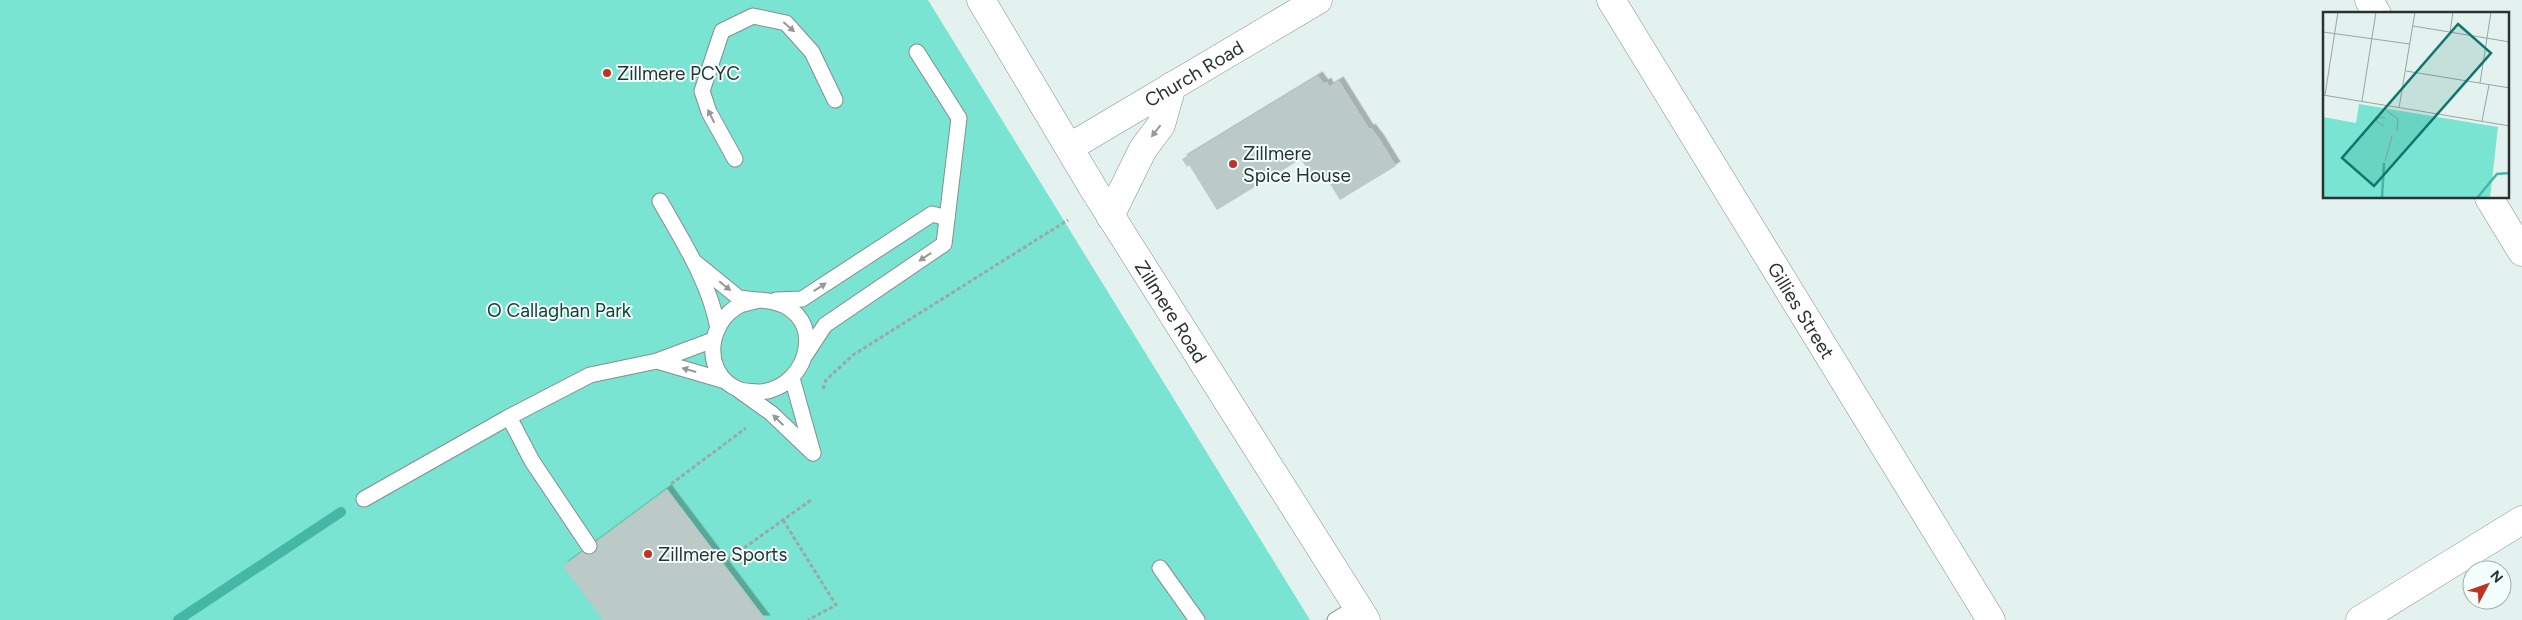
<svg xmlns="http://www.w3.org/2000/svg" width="2522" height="620" font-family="Figtree,sans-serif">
	<defs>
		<filter id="shadow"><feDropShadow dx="4.5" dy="-4.5" stdDeviation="0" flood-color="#0004"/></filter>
	</defs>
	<rect width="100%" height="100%" fill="#e3f2ef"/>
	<path fill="#78e4d1" d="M0,0h928l382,620h-1310z"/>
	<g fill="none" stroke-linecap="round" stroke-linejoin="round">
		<path stroke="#45b7a5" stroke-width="10" d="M178,620l163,-108"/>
	</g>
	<g fill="#bbcac6" filter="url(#shadow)">
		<path d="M1318,76l6,8 3,-2 2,5 10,-6 30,48 2,-1 9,12 16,26 -56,34 -15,-24 -10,6 -14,-23 -84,51 -28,-45 -2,2 -5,-8z"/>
		<path d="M667,489l99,131h-163l-40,-54z"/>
	</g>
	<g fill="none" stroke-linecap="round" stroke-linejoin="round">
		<defs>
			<g id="lane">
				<path d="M735,159l-26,-47 -7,-21 20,-60 31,-15 33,7 26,29 23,48"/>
				<path d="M660,201c23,41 50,82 58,128"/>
				<path d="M696,263l43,35 17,2"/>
				<path d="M758,300c75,2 54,92 -1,92 -10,-1 -16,0 -25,-6 -30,-19 -23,-65 8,-81 6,-2 13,-3 18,-5z"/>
				<path d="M776,300l26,-1 130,-85 15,4"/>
				<path d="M806,354l19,-29 119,-81 15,-126 -42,-66"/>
				<path d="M657,361l65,19"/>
				<path d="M792,378l21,75"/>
				<path d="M740,391l31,22 42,40"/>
				<path d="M509,417l23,44 57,85"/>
				<path d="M364,499l145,-82 81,-42 67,-14 56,-21"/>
				<path d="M1160,568l37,52"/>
				<path d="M1335,620l22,-13"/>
			</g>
			<g id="street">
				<path id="s1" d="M1611,0l380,620"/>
				<path d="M2369,0l8,14"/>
				<path d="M2489,198l33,54"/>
				<path d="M2360,620l162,-100"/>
			</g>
			<g id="secondary">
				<path id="s2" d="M981,0l112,188 273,432"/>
				<path id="s3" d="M1070,147l248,-147"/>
				<path d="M1110,216l33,-67 18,-24 11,-39"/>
			</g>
		</defs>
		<use href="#lane" stroke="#82908d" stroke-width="17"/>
		<use href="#street" stroke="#82908d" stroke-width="29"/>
		<use href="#secondary" stroke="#82908d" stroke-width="29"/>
		<g stroke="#9ca8a6" stroke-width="3" stroke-dasharray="4 2.5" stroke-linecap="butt">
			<path d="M823,389l3,-9 27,-25 215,-135"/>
			<path d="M671,484l75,-56"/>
			<path d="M783,520l53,85 -28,15"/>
			<path d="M723,563l88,-63"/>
		</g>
		<use href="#lane" stroke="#fff" stroke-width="15"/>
		<use href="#street" stroke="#fff" stroke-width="28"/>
		<use href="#secondary" stroke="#fff" stroke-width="28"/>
	</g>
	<defs><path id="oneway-solid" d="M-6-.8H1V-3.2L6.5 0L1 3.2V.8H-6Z" transform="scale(1.25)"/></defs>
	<g fill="#959898">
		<use href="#oneway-solid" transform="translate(789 27) rotate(41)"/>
		<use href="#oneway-solid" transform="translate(711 116) rotate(-116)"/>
		<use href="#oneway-solid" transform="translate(1156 131) rotate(128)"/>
		<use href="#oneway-solid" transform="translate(925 257) rotate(146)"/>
		<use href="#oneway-solid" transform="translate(725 286) rotate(39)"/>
		<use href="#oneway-solid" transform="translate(820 287) rotate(-33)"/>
		<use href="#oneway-solid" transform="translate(689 370) rotate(-164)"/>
		<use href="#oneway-solid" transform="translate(778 420) rotate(-136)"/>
	</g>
	<g fill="#c03322" stroke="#f2fffc" stroke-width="2">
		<circle cx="607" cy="73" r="5"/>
		<circle cx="1233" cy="164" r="5"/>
		<circle cx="648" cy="554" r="5"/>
	</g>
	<g text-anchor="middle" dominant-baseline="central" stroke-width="4" stroke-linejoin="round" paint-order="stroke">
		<g font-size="19" fill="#2b3130" stroke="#f2fffc" text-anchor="start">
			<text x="617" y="73">Zillmere PCYC</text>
			<text x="1243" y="153">Zillmere<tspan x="1243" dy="22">Spice House</tspan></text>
			<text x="658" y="554">Zillmere Sports</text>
		</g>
		<g font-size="19" fill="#2b3130" stroke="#f2fffc">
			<text stroke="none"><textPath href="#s3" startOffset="144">Church Road</textPath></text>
			<text stroke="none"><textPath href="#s1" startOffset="364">Gillies Street</textPath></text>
			<text stroke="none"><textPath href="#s2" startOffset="365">Zillmere Road</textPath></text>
		</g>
		<g font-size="19" fill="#0f423a" stroke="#f2fffc">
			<text x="559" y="310">O Callaghan Park</text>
		</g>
	</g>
	<g transform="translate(2323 12)">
		<rect width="186" height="186" fill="#e3f2ef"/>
		<path d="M36,92l139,23 -8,71h-167v-81l33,6z" fill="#78e4d1"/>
		<path fill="none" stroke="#45b7a5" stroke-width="2.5" d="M59,186l2,-35M154,186l20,-24 13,-1"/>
		<path fill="none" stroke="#99a5a3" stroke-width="1" d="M90,14l97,16M0,20l87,12M127,20l3,-20M83,59l104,17M157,71l11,-71M0,83l187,31M2,83l13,-83M39,89l14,-89M76,96l16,-96M64,99l11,8 -1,12M159,109l7,-36M61,114l-8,-5 3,-4 6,1M62,149l7,-25"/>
		<path fill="#0f766e" fill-opacity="0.15" stroke="#0f766e" stroke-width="2.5" d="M135,12l33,29 -117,133 -32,-28z"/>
		<rect width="186" height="186" fill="none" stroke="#2b3130" stroke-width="2.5"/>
	</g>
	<g transform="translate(2487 585) rotate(49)"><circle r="24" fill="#f2fffc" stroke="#a2adaa"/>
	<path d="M0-4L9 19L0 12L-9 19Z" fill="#c03322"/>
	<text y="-8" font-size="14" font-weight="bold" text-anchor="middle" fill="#2b3130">N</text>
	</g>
</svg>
